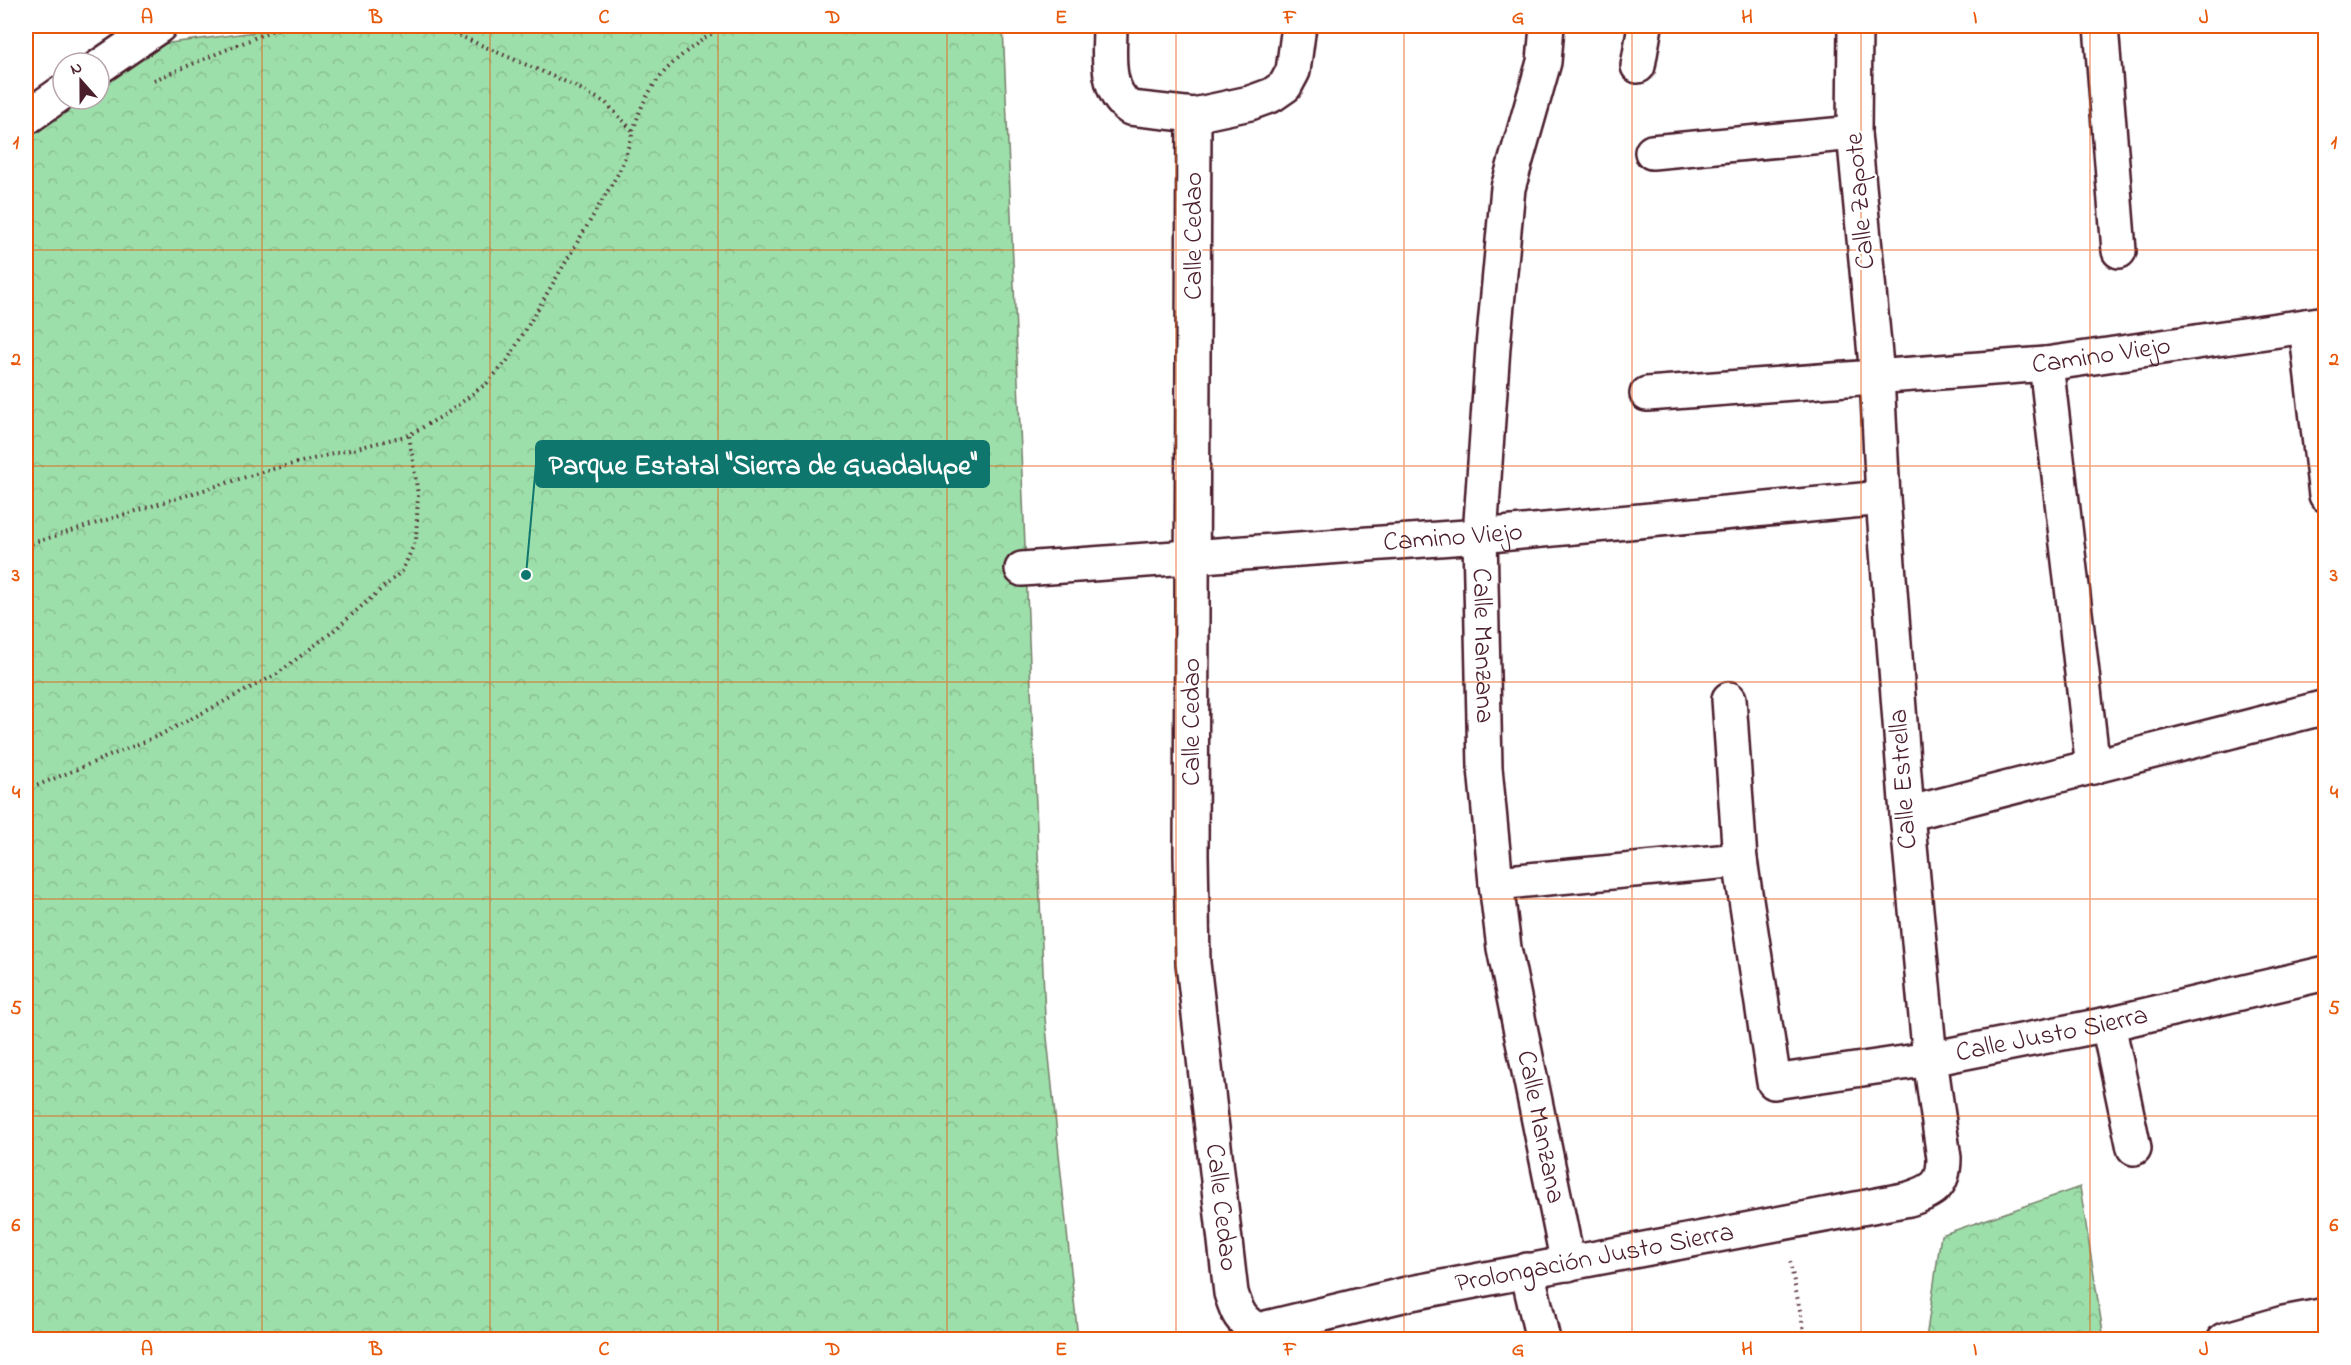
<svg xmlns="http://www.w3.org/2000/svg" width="2351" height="1365" font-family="'Indie Flower',sans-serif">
	<defs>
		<pattern id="park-crowns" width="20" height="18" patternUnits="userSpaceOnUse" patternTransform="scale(1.5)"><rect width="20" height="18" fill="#9ddfaa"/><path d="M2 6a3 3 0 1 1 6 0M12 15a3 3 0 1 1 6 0" fill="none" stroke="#89bf92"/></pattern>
	</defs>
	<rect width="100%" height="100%" fill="#fff"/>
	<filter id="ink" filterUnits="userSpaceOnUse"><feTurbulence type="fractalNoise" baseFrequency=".0167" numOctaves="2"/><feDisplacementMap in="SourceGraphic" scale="12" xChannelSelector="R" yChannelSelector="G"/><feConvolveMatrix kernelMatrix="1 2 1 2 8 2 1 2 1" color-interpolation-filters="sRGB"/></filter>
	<g filter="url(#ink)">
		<g fill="url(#park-crowns)" stroke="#747f6a" stroke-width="1.5">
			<path d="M301,26h702l42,992 33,321h-1052v-1207l51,-33h22v-14l63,-41z"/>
			<path d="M2080,1187l24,152h-178l15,-104z"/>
		</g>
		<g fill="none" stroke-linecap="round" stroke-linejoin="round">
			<defs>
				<g id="minor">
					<path d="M1110,26c0,27 -6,64 20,82l64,7 56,-12 22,-8 13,-9 8,-15 6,-45"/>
					<path id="s1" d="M1547,26l-3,36 -36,126 -15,159 -13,189 5,232 11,115 8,65 64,316"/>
					<path d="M2101,26l18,225"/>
					<path d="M1638,66l7,-40"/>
					<path d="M99,67l60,-41"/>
					<path id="s2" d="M1194,115l-3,740 2,108 38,330c6,19 9,28 27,37l153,-37 498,-94c24,-8 35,-13 35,-41l-14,-99 -23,-245 -24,-316 -6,-122 -23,-243 1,-107"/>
					<path d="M26,118l37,-26"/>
					<path d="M1652,152l202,-19"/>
					<path d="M2306,326l20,169"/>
					<path d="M2046,364l47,403"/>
					<path id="s3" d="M1647,394l399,-30 280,-41"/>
					<path id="s4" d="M1022,569l458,-33 403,-38"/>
					<path id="s5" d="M1729,699l11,161 34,222 156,-23 178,-35 218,-51"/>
					<path d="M1907,814l419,-107"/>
					<path d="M1496,883l244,-23"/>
					<path d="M2108,1024l26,124"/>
					<path d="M1527,1270l16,70"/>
					<path d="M2224,1340l60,-17 42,-8"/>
				</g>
			</defs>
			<use href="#minor" stroke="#4a1f2b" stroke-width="38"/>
			<g stroke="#4a1f2b" stroke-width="4" stroke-dasharray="1.5 4.5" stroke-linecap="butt">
				<path d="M437,26l136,59 33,18 27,28"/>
				<path d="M154,80l129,-54"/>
				<path d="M26,545l239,-74 144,-36 37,-21 41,-31 20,-22 112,-189c9,-20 13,-41 21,-61 17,-42 47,-61 83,-85"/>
				<path d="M26,790l132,-54 119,-62 54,-41 71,-62 14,-31 2,-45 -9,-60"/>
				<path d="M1790,1262l16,78"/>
			</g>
			<use href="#minor" stroke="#fff" stroke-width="33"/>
		</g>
	</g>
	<path fill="none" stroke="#e8590c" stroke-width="1.5" stroke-opacity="0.55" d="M262,26v1314M490,26v1314M718,26v1314M947,26v1314M1176,26v1314M1404,26v1314M1632,26v1314M1861,26v1314M2090,26v1314M26,250h2300M26,466h2300M26,682h2300M26,899h2300M26,1116h2300"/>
	<g text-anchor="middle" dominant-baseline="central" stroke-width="4.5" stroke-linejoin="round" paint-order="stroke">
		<g font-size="27" fill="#4a1f2b" stroke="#fff">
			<text transform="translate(1861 201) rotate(-95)">Calle Zapote</text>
			<text transform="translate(1194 236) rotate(-90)">Calle Cedao</text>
			<text stroke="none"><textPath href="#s3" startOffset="456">Camino Viejo</textPath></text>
			<text stroke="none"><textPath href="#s4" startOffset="432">Camino Viejo</textPath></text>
			<text stroke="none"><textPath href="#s1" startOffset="626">Calle Manzana</textPath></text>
			<text transform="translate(1192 722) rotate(-90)">Calle Cedao</text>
			<text transform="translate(1904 779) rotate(-94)">Calle Estrella</text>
			<text stroke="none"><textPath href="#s5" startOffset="668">Calle Justo Sierra</textPath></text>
			<text stroke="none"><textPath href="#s1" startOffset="1112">Calle Manzana</textPath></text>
			<text stroke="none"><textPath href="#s2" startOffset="1094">Calle Cedao</textPath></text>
			<text stroke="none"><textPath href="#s2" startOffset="1572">Prolongación Justo Sierra</textPath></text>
		</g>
	</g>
	<path fill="none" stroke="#0f766e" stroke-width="2" d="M526 575L536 464"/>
	<circle fill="#0f766e" stroke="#fff" stroke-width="2" cx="526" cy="575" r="6"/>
	<rect fill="#0f766e" stroke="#0f766e" stroke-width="2" x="536" y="441" width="453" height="46" rx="6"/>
	<g font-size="28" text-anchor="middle" font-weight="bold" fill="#fff">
		<text x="763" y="474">Parque Estatal "Sierra de Guadalupe"</text>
	</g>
	<rect width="2351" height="1365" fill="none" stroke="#fff" stroke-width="66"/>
	<g transform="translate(81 81) rotate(339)"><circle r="28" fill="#ffffff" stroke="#b7a5aa" stroke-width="1.5"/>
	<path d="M0-4.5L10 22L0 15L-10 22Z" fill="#4a1f2b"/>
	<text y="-9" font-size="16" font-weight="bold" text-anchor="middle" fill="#4a1f2b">N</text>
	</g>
	<rect x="33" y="33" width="2285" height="1299" fill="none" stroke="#e8590c" stroke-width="2"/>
	<g font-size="20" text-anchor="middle" font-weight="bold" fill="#e8590c">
		<text x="147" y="23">A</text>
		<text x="376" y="23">B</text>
		<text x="604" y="23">C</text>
		<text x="833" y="23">D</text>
		<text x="1061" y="23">E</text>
		<text x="1290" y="23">F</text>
		<text x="1518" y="23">G</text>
		<text x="1747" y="23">H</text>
		<text x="1975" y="23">I</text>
		<text x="2204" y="23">J</text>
		<text x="16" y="148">1</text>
		<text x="2334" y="148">1</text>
		<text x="16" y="365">2</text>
		<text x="2334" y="365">2</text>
		<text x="16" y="581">3</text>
		<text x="2334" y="581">3</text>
		<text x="16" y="798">4</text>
		<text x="2334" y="798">4</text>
		<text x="16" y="1014">5</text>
		<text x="2334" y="1014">5</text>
		<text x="16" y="1231">6</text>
		<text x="2334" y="1231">6</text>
		<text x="147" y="1355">A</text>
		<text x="376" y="1355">B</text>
		<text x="604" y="1355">C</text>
		<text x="833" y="1355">D</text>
		<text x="1061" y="1355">E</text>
		<text x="1290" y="1355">F</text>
		<text x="1518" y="1355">G</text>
		<text x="1747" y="1355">H</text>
		<text x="1975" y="1355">I</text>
		<text x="2204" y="1355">J</text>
	</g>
</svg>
